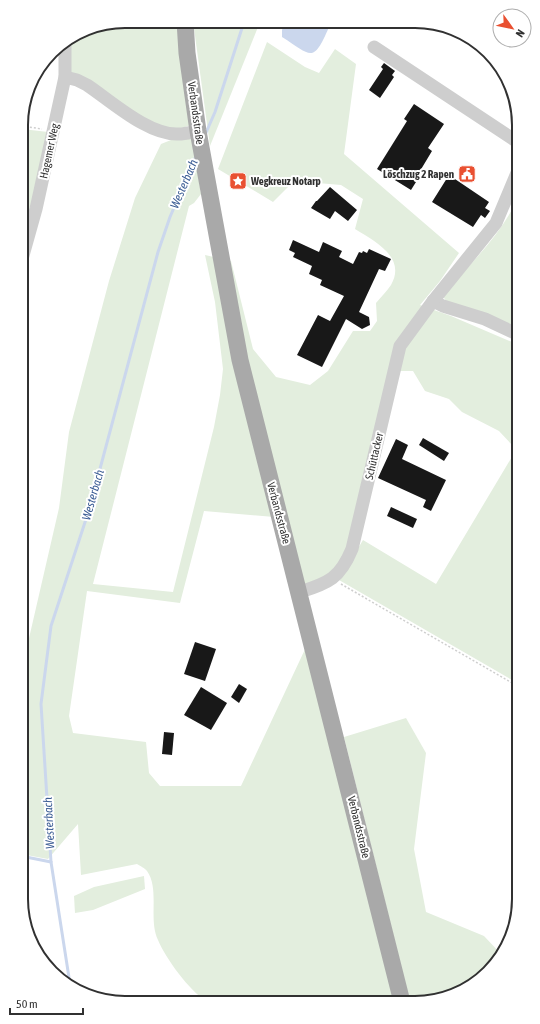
<svg xmlns="http://www.w3.org/2000/svg" width="540" height="1024" font-family="'Asap Condensed',sans-serif">
	<rect width="100%" height="100%" fill="#fff"/>
	<g fill="#e3eede">
		<path d="M125,21h53l13,104 -15,5 -16,-3 -90,-53 -1,-35 16,-10z"/>
		<path d="M193,21l67,1 -50,124z"/>
		<path d="M267,42l38,25 14,6 16,-24 21,15 -12,90 115,99 -19,28 -20,24 31,11 68,29v85l-7,15 -13,-14 -37,-19 -13,-13 -24,-8 -12,-20h-14l-47,178 -17,24 -30,15 -31,-71 -70,-6 -24,92 -93,-12 -18,125 4,17 73,9 3,31 11,13h81l66,-141 88,353 -189,3c-17,-11 -40,-42 -48,-61 -10,-20 2,-51 -11,-69 -2,-3 -7,-5 -10,-7l-56,11 -3,-51 -30,35 -27,-5v-181l38,-165 10,-76 40,-151 26,-83 26,-54 15,-6 16,-1 9,57 -7,9 -5,3 -96,378 80,8 41,-165 6,-32 3,-26 -8,-67 -10,-47 26,6 22,88 23,28 34,8 18,-14 25,-40h17l7,-10 -1,-18c5,-6 11,-12 15,-18 16,-28 -17,-44 -36,-56l8,-30 -22,-14 -47,-4 -21,21 -55,-33z"/>
		<path d="M22,129l26,3 -26,117z"/>
		<path d="M519,195v135l-72,-28 -3,-4v-4c26,-30 60,-62 75,-99z"/>
		<path d="M519,445v239l-180,-104 24,-40 73,44z"/>
		<path d="M406,718l20,35 -12,96 12,63 58,24 17,18 -4,9 -49,35h-39l-65,-261z"/>
		<path d="M144,876l1,13 -52,21 -18,3 -1,-17 20,-9z"/>
	</g>
	<path fill="#cbd7ed" d="M285,22h40l4,5c-16,37 -17,29 -47,10v-7z"/>
	<g fill="none" stroke-linecap="round" stroke-linejoin="round">
		<g stroke="#cbd7ed" stroke-width="3">
			<path d="M205,135l10,-23 29,-90"/>
			<path d="M21,856l30,6"/>
			<path d="M70,984l-19,-122 -10,-158 10,-78 38,-116 69,-258 12,-35 26,-61"/>
		</g>
	</g>
	<g fill="#181818">
		<path d="M384,63l11,8 -3,4 2,2 -14,21 -11,-8 14,-21 -2,-2z"/>
		<path d="M414,104l30,20 -16,24 4,3 -18,30 2,1 -5,8 -34,-21 30,-48 -3,-2z"/>
		<path d="M449,175l40,27 -4,6 5,3 -5,7 -4,-3 -8,12 -41,-25z"/>
		<path d="M330,187l27,23 -9,11 -13,-10 -5,8 -19,-11 5,-7h1z"/>
		<path d="M293,240l26,12 4,-10 19,9 -3,6 14,7 6,-12 3,1 1,-2 4,2 2,-4 22,10 -6,12 -6,-2 -20,43 10,5 1,8 -8,4 -16,-10 -24,48 -25,-12 21,-40 12,6 14,-25 -24,-11 2,-5 -13,-6 3,-8 -19,-9 2,-4 -6,-3z"/>
		<path d="M423,438l26,15 -5,8 -25,-16z"/>
		<path d="M396,439l12,6 -6,14 44,21 -15,31 -8,-4 3,-7 -48,-22z"/>
		<path d="M391,507l26,12 -4,9 -26,-12z"/>
		<path d="M195,642l21,7 -11,32 -21,-7z"/>
		<path d="M239,684l8,5 -8,14 -8,-6z"/>
		<path d="M201,687l26,16 -16,27 -27,-15z"/>
		<path d="M164,732l10,1 -2,22 -10,-1z"/>
	</g>
	<g fill="none" stroke-linecap="round" stroke-linejoin="round">
		<g stroke="#cecece" stroke-width="1.5" stroke-dasharray="2 2" stroke-linecap="butt">
			<path d="M22,126l20,3"/>
			<path d="M341,584l178,103"/>
		</g>
		<g stroke="#cecece" stroke-width="13">
			<path d="M374,47l145,96"/>
			<path d="M65,77l12,3 10,5c24,16 62,51 92,49 6,0 13,-2 19,-3"/>
			<path d="M22,259l14,-50 29,-132v-36"/>
			<path d="M433,301l10,5 42,13 34,16"/>
			<path d="M300,592c29,-9 40,-14 52,-43l48,-203 33,-45 63,-78 23,-55"/>
		</g>
		<path stroke="#a9a9a9" stroke-width="17" d="M185,21l2,32 11,78 42,229 161,638"/>
	</g>
	<defs>
		<symbol id="civic-square" viewBox="-11 -11 22 22"><rect x="-9" y="-9" width="18" height="18" rx="4" fill="#e95031" stroke="#fff"/><path d="M-.6-6.5H3V-4.5H.6V-3L4-1V1h2V6H-6V1h2V-1L-.6-3ZM-1.2 2.5V6h2.4V2.5Z" fill="#fff"/></symbol>
		<symbol id="sight-square" viewBox="-11 -11 22 22"><rect x="-9" y="-9" width="18" height="18" rx="4" fill="#e95031" stroke="#fff"/><path d="M0-6L1.8-2.2L6-1.7L2.9 1.2L3.7 5.4L0 3.3L-3.7 5.4L-2.9 1.2L-6-1.7L-1.8-2.2Z" fill="#fff"/></symbol>
	</defs>
	<g fill-rule="evenodd">
		<use href="#civic-square" x="457" y="164" width="20" height="20"/>
		<use href="#sight-square" x="228" y="171" width="20" height="20"/>
	</g>
	<g text-anchor="middle" dominant-baseline="central" stroke-width="4" stroke-linejoin="round" paint-order="stroke">
		<g font-size="11" fill="#313131" stroke="#fff">
			<text transform="translate(196 113) rotate(82)">Verbandsstraße</text>
			<text transform="translate(49 151) rotate(-78)">Hagemer Weg</text>
			<text transform="translate(374 456) rotate(-77)">Schüttacker</text>
			<text transform="translate(279 513) rotate(75)">Verbandsstraße</text>
			<text transform="translate(359 827) rotate(76)">Verbandsstraße</text>
		</g>
		<g font-size="11" font-weight="bold" fill="#313131" stroke="#fff" text-anchor="end">
			<text x="454" y="174">Löschzug 2 Rapen</text>
			<text x="251" y="181" text-anchor="start">Wegkreuz Notarp</text>
		</g>
		<g font-size="12" font-style="italic" fill="#3c5d95" stroke="#fff">
			<text transform="translate(184 184) rotate(-67)">Westerbach</text>
			<text transform="translate(93 495) rotate(-74)">Westerbach</text>
			<text transform="translate(49 823) rotate(-93)">Westerbach</text>
		</g>
	</g>
	<path d="M0 0H540V1024H0ZM125 28H415A97 97 0 0 1 512 125V899A97 97 0 0 1 415 996H125A97 97 0 0 1 28 899V125A97 97 0 0 1 125 28Z" fill="#fff" fill-rule="evenodd"/>
	<path fill="none" stroke="#313131" stroke-width="2" d="M125 28H415A97 97 0 0 1 512 125V899A97 97 0 0 1 415 996H125A97 97 0 0 1 28 899V125A97 97 0 0 1 125 28Z"/>
	<g transform="translate(512 28) rotate(123)"><circle r="19" fill="#ffffff" stroke="#adadad"/>
	<path d="M0-3L7 15L0 10L-7 15Z" fill="#e95031"/>
	<text y="-6" font-size="11" font-weight="bold" text-anchor="middle" fill="#313131">N</text>
	</g>
	<path d="M10 1008v6h73v-6" fill="none" stroke="#313131" stroke-width="2"/>
	<text x="16" y="1008" font-size="12" fill="#313131" stroke="#ffffff" stroke-width="3" paint-order="stroke">50 m</text>
</svg>
